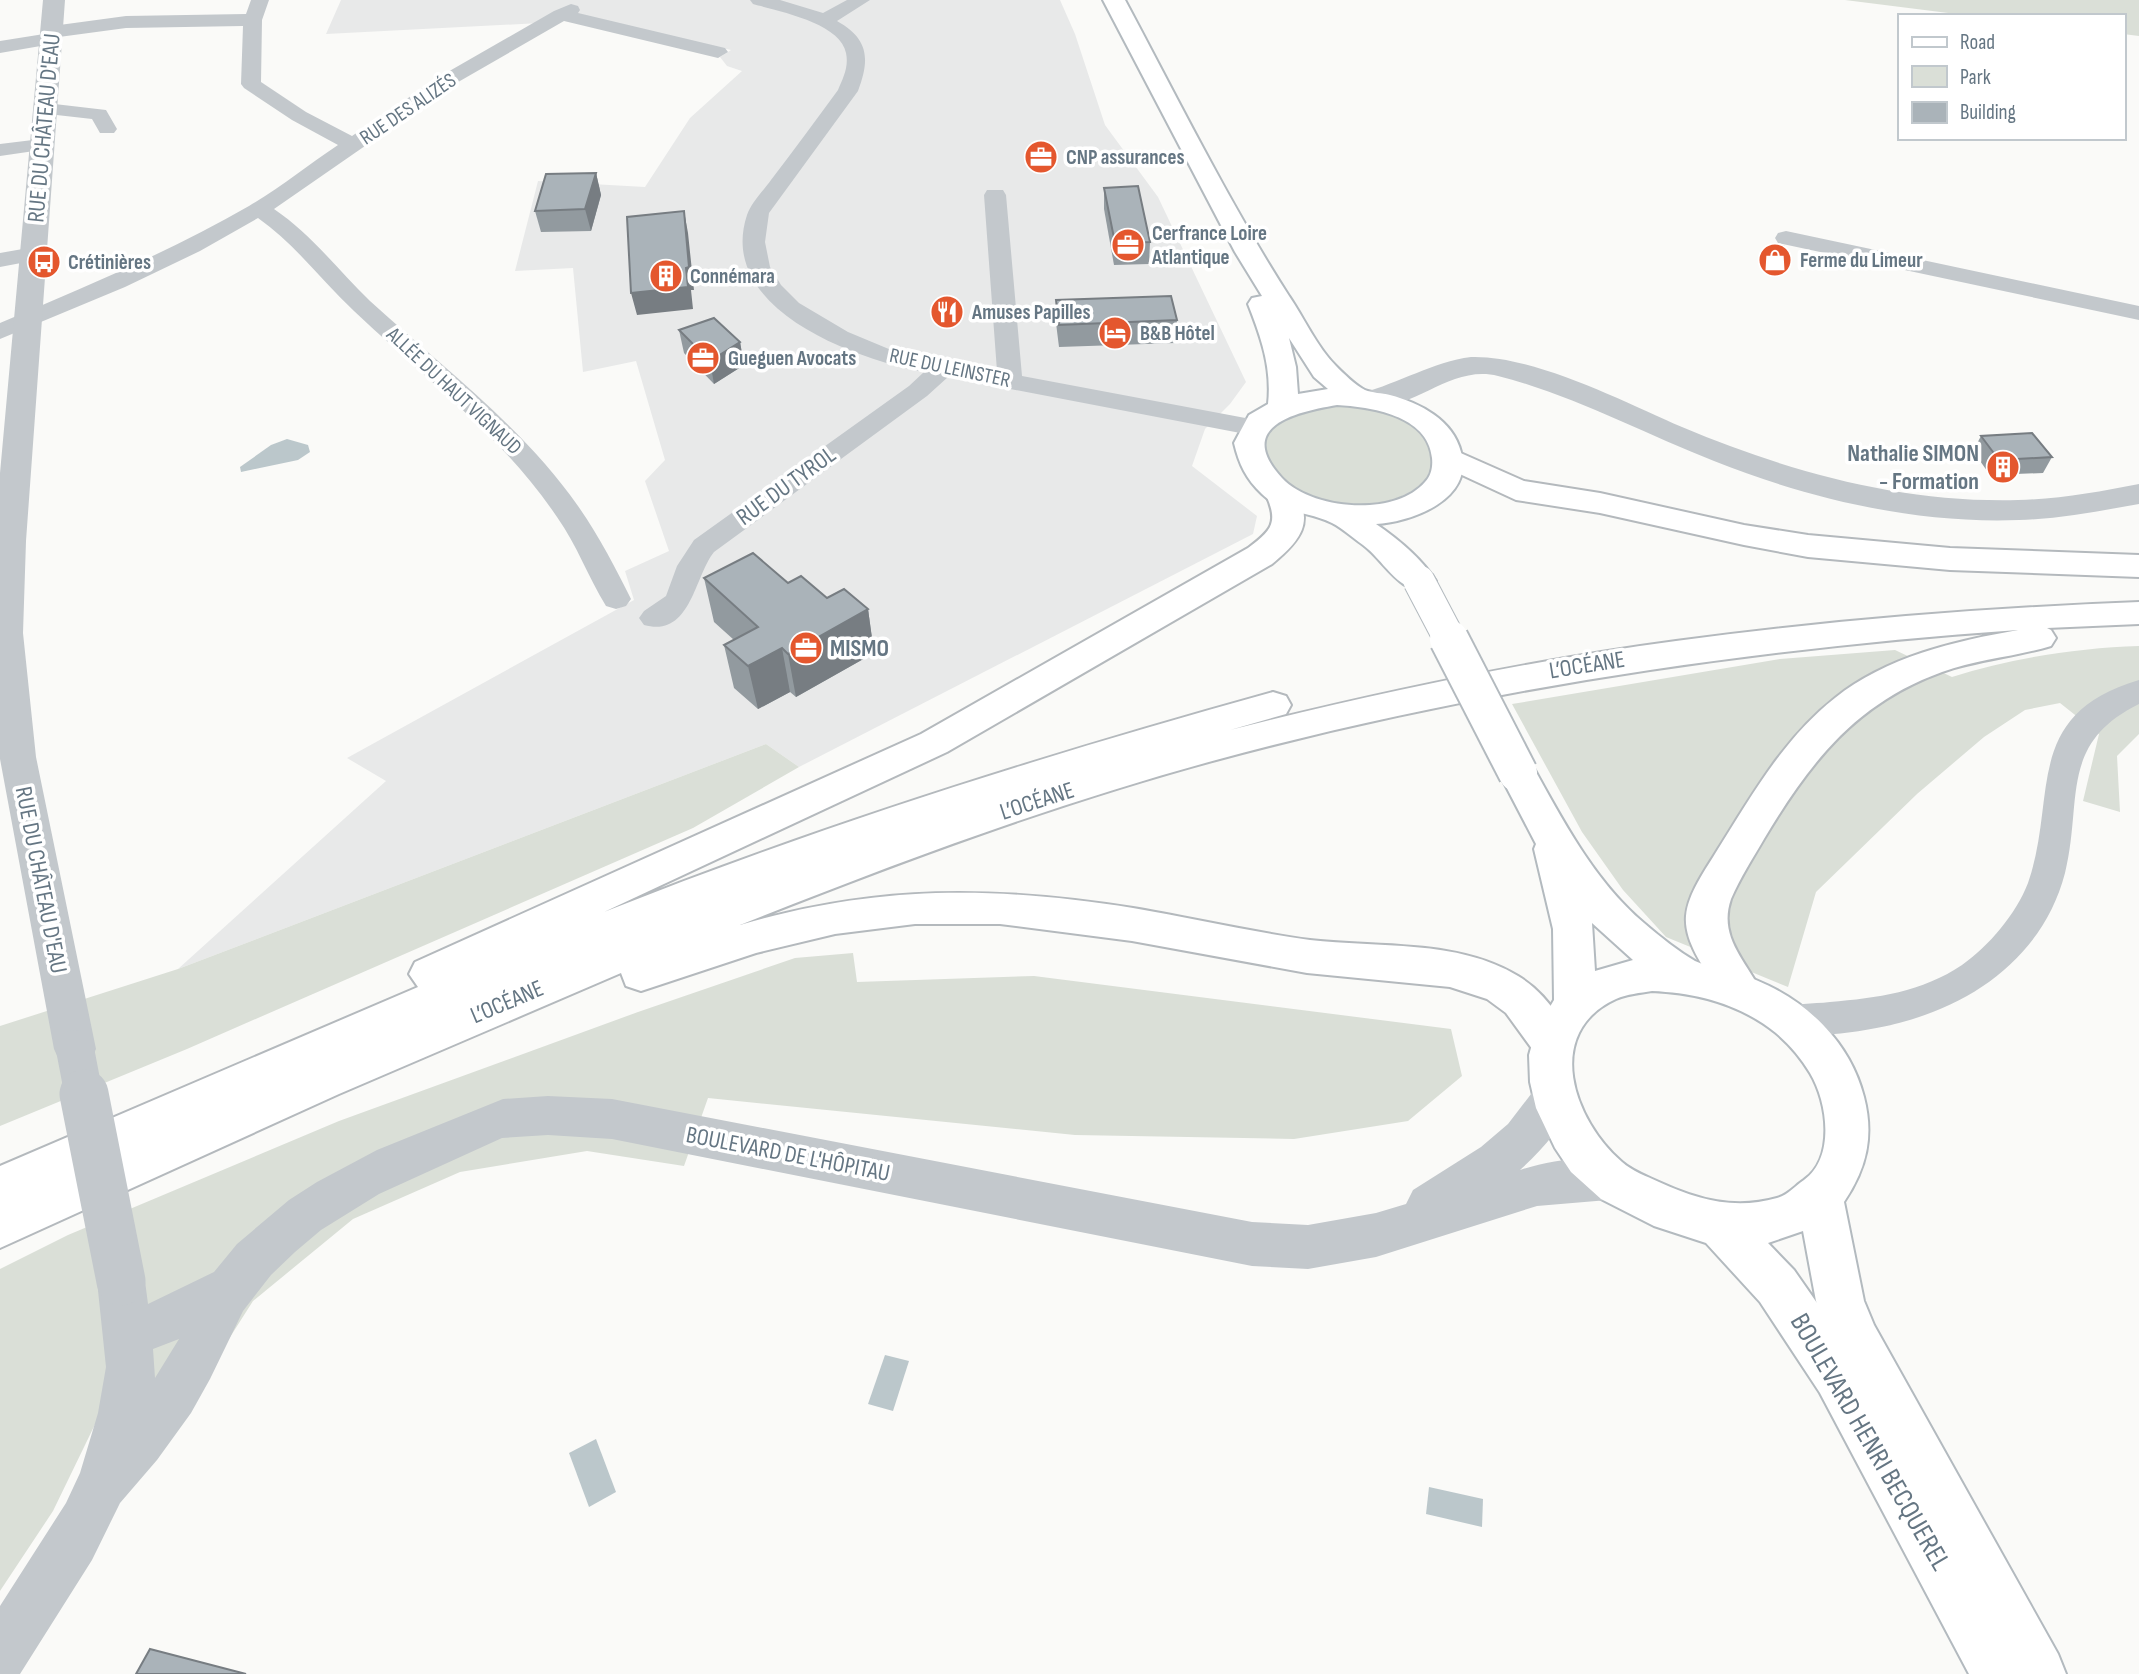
<svg xmlns="http://www.w3.org/2000/svg" width="2139" height="1674" font-family="'Sofia Sans Condensed',sans-serif">
	<rect width="100%" height="100%" fill="#fafaf8"/>
	<path fill="#e8e9e9" d="M341,0h719l15,34 30,91 53,72 88,185 -16,22 -25,25 -13,37 65,50 -4,18 -454,233 -33,-23 -588,225 208,-188 -39,-23 287,-158 -9,-29 44,-20 -24,-70 20,-21 -29,-99 -53,11 -10,-104 -58,3 23,-90 107,6 45,-69 52,-47 -15,-5 -7,-9 11,-7 -174,-38 -17,11 -214,11z"/>
	<g fill="#dadfd7">
		<path d="M1845,0h294v36l-16,-2v-18h-151z"/>
		<path d="M1323,404c17,1 37,0 53,4 48,12 85,63 24,89 -21,8 -47,10 -69,5 -33,-7 -97,-43 -53,-81 11,-9 32,-12 45,-17z"/>
		<path d="M2139,646v88l-22,22 3,56 -37,-11 16,-67 -39,-31 -35,7 -41,27 -67,57 -101,98 -28,95 -122,-50 -43,-47 -41,-58 -70,-128 268,-45 115,-9 57,27c59,-19 125,-29 187,-31z"/>
		<path d="M766,744l33,23 -106,61 -506,221 -187,77v-100l178,-57z"/>
		<path d="M853,953l4,29 177,-6 417,53 11,47 -54,45 -114,18 -219,-4 -367,-37 -24,68 -97,-15 -127,21 -107,47 -100,82 -42,66 -110,45 -48,99 -53,80v-322l68,-34 271,-114 299,-109 157,-54z"/>
	</g>
	<g fill="#bbc7cb">
		<path d="M287,439l21,6 2,7 -12,8 -57,12 -1,-5 31,-22z"/>
		<path d="M885,1355l24,6 -16,50 -25,-7z"/>
		<path d="M596,1439l20,53 -27,15 -20,-54z"/>
		<path d="M1429,1487l54,12 -1,28 -56,-13z"/>
	</g>
	<g fill="none" stroke-linecap="round" stroke-linejoin="round">
		<defs>
			<g id="secondary">
				<path d="M1103,0h22c53,99 103,201 164,296 15,22 28,51 47,70 7,7 20,20 29,24 7,3 17,3 25,5 30,8 63,25 71,57 13,47 -49,70 -85,72 22,15 45,34 60,57l-5,8c-31,8 -46,-28 -68,-44 -10,-7 -21,-17 -31,-22 -24,-12 -49,-9 -70,-29 -16,-15 -23,-30 -28,-51l15,-28 19,-11c4,-36 -7,-67 -20,-100l4,-6 10,-2 -27,-44zM1289,338l25,39 14,12 -30,5 -2,-27zM1337,405c33,2 91,10 95,53 1,9 -1,18 -7,24 -30,35 -113,28 -143,-4 -48,-52 14,-66 55,-73z"/>
				<path d="M1518,759l13,4c31,56 63,118 113,160 15,13 34,28 51,38 17,8 43,11 61,19 51,21 94,62 108,117 10,39 3,71 -20,105l20,99 10,24 184,329 8,20h-97l-149,-281 -60,-91 -54,-59 -52,-17 -53,-27 -30,-27 -16,-24 -19,-40 -6,-26 -1,-27 7,-25 18,-30 -1,-71 -19,-80 2,-5 -37,-71 6,-10zM1592,923l41,37 -38,11zM1652,991c45,2 88,13 124,42 13,11 25,25 34,40 18,30 25,85 -6,107 -9,6 -16,15 -27,18 -42,12 -79,2 -118,-16 -13,-6 -27,-11 -37,-20 -48,-41 -80,-129 -6,-163 11,-5 24,-6 36,-8zM1803,1231l13,70 1,2 -23,-33 -26,-27z"/>
			</g>
			<g id="motorway">
				<path d="M1447,447l77,34 76,12 144,32 64,10 142,13 189,7v22l-189,-7 -142,-13 -64,-12 -144,-32 -84,-13 -80,-37 -4,-7 4,-7z"/>
				<path d="M1282,485l11,3c23,34 7,53 -21,76l-325,188 -343,160c218,-87 442,-157 669,-220l13,4 5,9 -5,9 -56,16c147,-37 296,-69 446,-89 154,-21 308,-33 463,-39v22l-92,4 4,2 5,8 -5,8c-36,11 -73,13 -109,26 -86,31 -132,90 -178,167 -11,19 -24,39 -33,60 -13,37 14,61 30,92l-6,12c-25,9 -29,2 -41,-19 -12,-19 -30,-44 -28,-68 2,-23 20,-47 32,-67 34,-54 66,-111 117,-151 51,-41 120,-57 183,-68 -271,19 -539,59 -802,130 -162,44 -320,103 -476,165 136,-40 254,-39 393,-17 59,10 118,24 177,32 67,8 148,-1 208,36 25,15 44,42 56,68l-6,13 -15,5 -15,-5 -32,-44 -19,-14 -37,-12 -143,-14 -175,-32 -132,-17h-85l-80,10 -79,19 -115,38 -15,-5 -5,-13 -282,121 -339,154v-82l418,-179 -9,-13 6,-12 506,-228 327,-186c23,-17 31,-25 18,-53l5,-7z"/>
			</g>
		</defs>
		<use href="#secondary" stroke="#b3babf" stroke-width="4"/>
		<use href="#motorway" stroke="#b4b9bd" stroke-width="4"/>
		<g fill="#c3c8cc" fill-rule="evenodd">
			<path d="M251,0h18l-7,20 -1,62 45,30 46,24 87,-59 115,-66 17,-7 7,2 2,4 -2,3 147,35 3,4 -10,6 -154,-37 -111,64 -179,124c37,25 64,61 96,92 71,65 152,125 208,205 21,30 37,61 53,93l-5,7 -10,3 -10,-3c-18,-29 -29,-61 -49,-89 -54,-80 -133,-140 -203,-206 -32,-30 -59,-67 -96,-93l-58,33 -75,36 -125,52v-16c85,-36 169,-71 249,-117 31,-18 59,-41 89,-61l-46,-25 -48,-32 -3,-4 2,-58 -117,2 -67,9 -1,6 -58,10v-12l44,-7 1,-6 7,-2 74,-10 120,-2z"/>
			<path d="M750,0h30l43,13 24,-13h23l-33,21c32,18 33,38 21,70l-89,122 -4,29 5,25 11,18 18,18 49,29 48,20 101,19 -13,-176 3,-5h16l3,5 16,181 234,44 9,2 4,6 -4,6 -9,2 -308,-59 -21,19 -213,156c-20,25 -23,86 -70,73l-5,-7 5,-7 22,-15 11,-30 17,-26 215,-154 15,-14c-69,-13 -208,-63 -177,-157 4,-12 17,-25 24,-35 23,-30 45,-60 67,-90 5,-12 11,-23 8,-37 -5,-30 -68,-42 -93,-49z"/>
			<path d="M46,103l60,7 11,19 -3,4h-14l-8,-14 -53,-6 -3,-4 3,-4z"/>
			<path d="M41,139l7,2 3,4 -3,4 -48,7v-12z"/>
			<path d="M1786,231l353,75v14l-361,-77 -3,-5 3,-5z"/>
			<path d="M34,247l8,2 3,5 -3,5 -42,8v-14z"/>
			<path d="M2139,680v24c-81,40 -56,96 -74,169 -21,81 -89,130 -166,150 -31,8 -91,18 -121,8l-5,-11 5,-11c17,-6 34,-5 52,-7 47,-4 92,-10 132,-37 27,-19 54,-51 66,-82 30,-86 -7,-168 111,-203z"/>
		</g>
		<g fill="#c3c8cc" fill-rule="evenodd">
			<path d="M43,0h22l-39,541 -3,92 13,124 60,292 -6,13 -15,5 -15,-5 -6,-13 -54,-290v-286z"/>
			<path d="M1471,357c63,-2 153,45 211,70 107,45 219,76 336,73 41,-1 81,-8 121,-16v20c-40,7 -80,15 -120,16 -103,4 -210,-21 -305,-59 -72,-28 -141,-66 -216,-85 -49,-13 -89,41 -136,29l-5,-6 5,-6c37,-10 71,-31 109,-36z"/>
			<path d="M1554,1080l16,5 6,14c-13,27 -34,51 -56,71 30,-10 74,-17 104,-6l7,15 -7,15 -16,6 -71,6 -161,51 -68,12 -56,-3 -640,-127 -64,-4 -46,3 -123,56 -58,36 -26,22 -24,23 -28,36 -33,68 -19,34 -34,47 -37,43 -28,57 -72,114h-20v-68l66,-103 14,-30 18,-60 8,-46 -9,-86 7,-16 17,-7 17,7 7,16 3,23 66,-32 23,-28 52,-44 28,-18 60,-32 126,-51 45,-3 64,3 640,123 56,3 68,-12 30,-9 7,-14 68,-43 27,-23 30,-39zM179,1339l-24,39 -2,-29z"/>
		</g>
		<use href="#secondary" fill="#fff" fill-rule="evenodd"/>
		<use href="#motorway" fill="#fff" fill-rule="evenodd"/>
		<defs>
			<path id="secondary-bridge-far1" d="M1419,581l31,59"/>
			<path id="secondary-bridge" d="M1449,639l69,134"/>
		</defs>
		<use href="#secondary-bridge-far1" stroke="#b3babf" stroke-width="33" stroke-linecap="butt"/>
		<use href="#secondary-bridge" stroke="#b3babf" stroke-width="42" stroke-linecap="butt"/>
		<path stroke="#c3c8cc" stroke-width="38" d="M75,1049l9,47"/>
		<path stroke="#c3c8cc" stroke-width="49" d="M84,1094l37,187"/>
		<use href="#secondary-bridge-far1" stroke="#fff" stroke-width="31"/>
		<use href="#secondary-bridge" stroke="#fff" stroke-width="38"/>
	</g>
	<g fill="#929a9f">
		<path d="M596,173l5,22 -10,36 -50,1 -6,-21z"/>
		<path d="M1104,188l46,54 -1,22 -35,1 -10,-56z"/>
		<path d="M1056,300l121,20 -2,23 -116,4 -3,-24z"/>
		<path d="M679,330l61,12 4,23 -30,19 -30,-31z"/>
		<path d="M1981,436l71,21 -9,16 -53,2 -17,-24z"/>
		<path d="M704,578l84,5 39,15 41,11 6,44 -78,44 -6,-5 -32,17 -24,-21 -10,-43 10,-5 -20,-18z"/>
	</g>
	<g fill="#777d82">
		<path d="M596,173l5,22 -10,36 -6,-22z"/>
		<path d="M684,211l4,22 6,57h-3l2,19 -56,6 -6,-22 55,-25z"/>
		<path d="M740,342l4,23 -30,19 -4,-23z"/>
		<path d="M868,609l6,44 -78,44 -8,-43z"/>
		<path d="M782,648l8,44 -32,17 -10,-43z"/>
	</g>
	<g fill="#aab3b9" stroke="#777d82" stroke-width="2">
		<path d="M596,173l-11,36 -50,2 11,-37z"/>
		<path d="M1138,186l12,56 -35,1 -11,-55z"/>
		<path d="M684,211l5,56 -3,1 2,19 -57,6 -4,-76z"/>
		<path d="M1171,296l6,24 -118,5 -3,-25z"/>
		<path d="M714,318l26,24 -30,19 -31,-31z"/>
		<path d="M2032,433l20,24 -53,3 -18,-24z"/>
		<path d="M753,553l35,30 13,-7 26,22 17,-9 24,20 -80,45 -6,-6 -34,18 -24,-21 34,-18 -54,-49z"/>
		<path d="M150,1649l96,25h-110z"/>
	</g>
	<defs>
		<symbol id="office-disc" viewBox="-11 -11 22 22"><circle r="9.5" fill="#e4572e" stroke="#fff"/><path d="M-6-3h4V-5.5h4V-3h4V5H-6ZM-1-4.5V-3h2v-1.5ZM-6 0V1H6V0Z" fill="#fff"/></symbol>
		<symbol id="shop-disc" viewBox="-11 -11 22 22"><circle r="9.5" fill="#e4572e" stroke="#fff"/><path d="M-5-2.5h2.3a2.7 3.5 0 0 1 5.4 0H5L5.5 6h-11ZM-1.5-2.5h3a1.5 2.3 0 0 0-3 0Z" fill="#fff"/></symbol>
		<symbol id="bus-disc" viewBox="-11 -11 22 22"><circle r="9.5" fill="#e4572e" stroke="#fff"/><path d="M-5-6H5V4H4V6H2V4H-2V6H-4V4H-5ZM-3.5-4V0h7V-4ZM-3.5 1.2v1.5H-2V1.2ZM2 1.2v1.5H3.5V1.2Z" fill="#fff"/></symbol>
		<symbol id="building-disc" viewBox="-11 -11 22 22"><circle r="9.5" fill="#e4572e" stroke="#fff"/><path d="M-4-6H4V6H1V3H-1V6H-4ZM-2.5-4.3h1.7v1.8h-1.7ZM.8-4.3h1.7v1.8H.8ZM-2.5-1h1.7V.8h-1.7ZM.8-1h1.7V.8H.8Z" fill="#fff"/></symbol>
		<symbol id="restaurant-disc" viewBox="-11 -11 22 22"><circle r="9.5" fill="#e4572e" stroke="#fff"/><path d="M-5-6h1v4h1v-4h1v4h1v-4h1v5L-1.5 .5V6h-2V.5L-5-1ZM5-6V6H3V1.5H1.5Q1.5-4 5-6Z" fill="#fff"/></symbol>
		<symbol id="hotel-disc" viewBox="-11 -11 22 22"><circle r="9.5" fill="#e4572e" stroke="#fff"/><path d="M-6-4.5h1.5V1H6V5H4.5V3h-9V5H-6ZM-4 0a1.8 1.8 0 1 1 3.6 0ZM.5 0V-2.5h3Q6-2.5 6 0Z" fill="#fff"/></symbol>
	</defs>
	<g fill-rule="evenodd">
		<use href="#office-disc" x="1022" y="138" width="38" height="38"/>
		<use href="#office-disc" x="1109" y="226" width="38" height="38"/>
		<use href="#shop-disc" x="1756" y="241" width="38" height="38"/>
		<use href="#bus-disc" x="25" y="243" width="38" height="38"/>
		<use href="#building-disc" x="647" y="257" width="38" height="38"/>
		<use href="#restaurant-disc" x="928" y="293" width="38" height="38"/>
		<use href="#hotel-disc" x="1096" y="314" width="38" height="38"/>
		<use href="#office-disc" x="684" y="339" width="38" height="38"/>
		<use href="#building-disc" x="1984" y="448" width="38" height="38"/>
		<use href="#office-disc" x="787" y="629" width="38" height="38"/>
	</g>
	<g text-anchor="middle" dominant-baseline="central" stroke-width="7" stroke-linejoin="round" paint-order="stroke">
		<g font-size="21" fill="#657683" stroke="#fff">
			<text transform="translate(408 109) rotate(-34)">RUE DES ALIZÉS</text>
			<text transform="translate(950 368) rotate(12)">RUE DU LEINSTER</text>
			<text transform="translate(454 391) rotate(43)">ALLÉE DU HAUT VIGNAUD</text>
		</g>
		<g font-size="21" font-weight="bold" fill="#657683" stroke="#fff" text-anchor="start">
			<text x="1066" y="157">CNP assurances</text>
			<text x="1152" y="233">Cerfrance Loire<tspan x="1152" dy="24">Atlantique</tspan></text>
			<text x="1800" y="260">Ferme du Limeur</text>
			<text x="68" y="262">Crétinières</text>
			<text x="690" y="276">Connémara</text>
			<text x="972" y="312">Amuses Papilles</text>
			<text x="1140" y="333">B&amp;B Hôtel</text>
			<text x="728" y="358">Gueguen Avocats</text>
		</g>
		<g font-size="24" fill="#657683" stroke="#fff">
			<text transform="translate(44 128) rotate(-85)">RUE DU CHÂTEAU D'EAU</text>
			<text transform="translate(786 486) rotate(-36)">RUE DU TYROL</text>
			<text transform="translate(1587 665) rotate(-9)">L’OCÉANE</text>
			<text transform="translate(1037 801) rotate(-18)">L’OCÉANE</text>
			<text transform="translate(41 880) rotate(79)">RUE DU CHÂTEAU D'EAU</text>
			<text transform="translate(507 1002) rotate(-23)">L’OCÉANE</text>
			<text transform="translate(788 1154) rotate(11)">BOULEVARD DE L'HÔPITAU</text>
		</g>
		<g font-size="24" font-weight="bold" fill="#657683" stroke="#fff" text-anchor="end">
			<text x="1979" y="453">Nathalie SIMON<tspan x="1979" dy="28">- Formation</tspan></text>
			<text x="830" y="648" text-anchor="start">MISMO</text>
		</g>
		<g font-size="28" fill="#657683" stroke="#fff">
			<text transform="translate(1870 1442) rotate(60)">BOULEVARD HENRI BECQUEREL</text>
		</g>
	</g>
	<rect x="1898" y="14" width="228" height="126" fill="#ffffff" stroke="#c1c8cd" stroke-width="2"/>
	<rect x="1912" y="37" width="35" height="10" fill="#ffffff" stroke="#c1c8cd" stroke-width="2"/>
	<text x="1960" y="49" font-size="21" fill="#657683">Road</text>
	<rect x="1912" y="66" width="35" height="21" fill="#dadfd7" stroke="#c1c8cd" stroke-width="2"/>
	<text x="1960" y="84" font-size="21" fill="#657683">Park</text>
	<rect x="1912" y="102" width="35" height="21" fill="#aab3b9" stroke="#c1c8cd" stroke-width="2"/>
	<text x="1960" y="119" font-size="21" fill="#657683">Building</text>
</svg>
